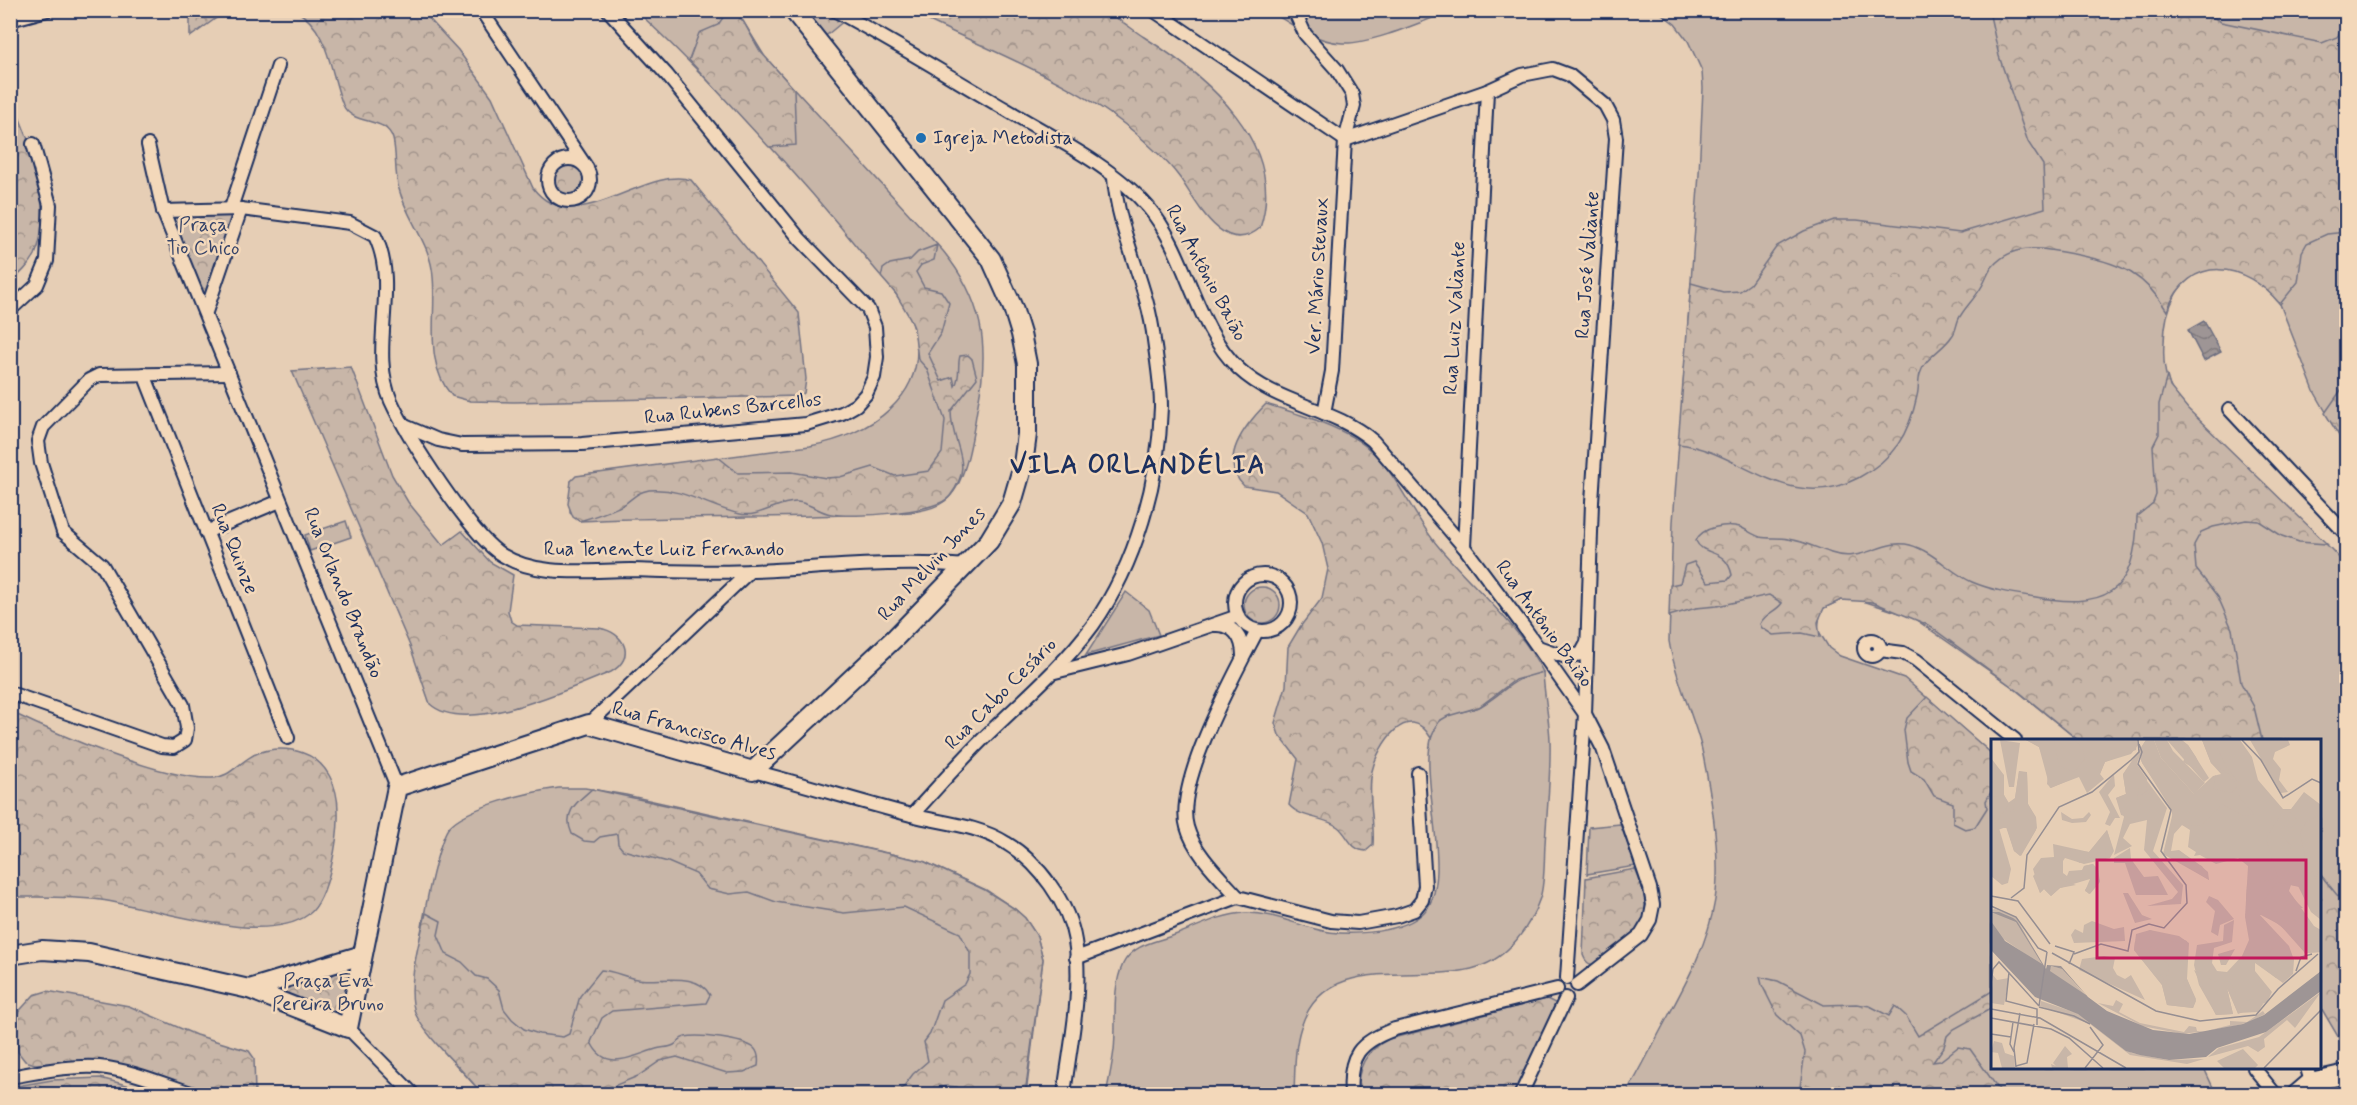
<svg xmlns="http://www.w3.org/2000/svg" width="2357" height="1105" font-family="Mynerve,sans-serif">
	<defs>
		<pattern id="forest-crowns" width="20" height="18" patternUnits="userSpaceOnUse" patternTransform="scale(1.5)"><rect width="20" height="18" fill="#c8b6a8"/><path d="M2 6a3 3 0 1 1 6 0M12 15a3 3 0 1 1 6 0" fill="none" stroke="#a2948c"/></pattern>
		<pattern id="water-waves" width="16" height="10" patternUnits="userSpaceOnUse" patternTransform="scale(1.5)"><rect width="16" height="10" fill="#9e9595"/><path d="M0 5q4-4 8 0t8 0" fill="none" stroke="#807a7d"/></pattern>
	</defs>
	<rect width="100%" height="100%" fill="#e6ceb5"/>
	<filter id="ink" filterUnits="userSpaceOnUse"><feTurbulence type="fractalNoise" baseFrequency=".0167" numOctaves="2"/><feDisplacementMap in="SourceGraphic" scale="12" xChannelSelector="R" yChannelSelector="G"/><feConvolveMatrix kernelMatrix="1 2 1 2 8 2 1 2 1" color-interpolation-filters="sRGB"/></filter>
	<g filter="url(#ink)">
		<g fill="#c8b6a8" stroke="#727283" stroke-width="1.5">
			<path d="M637,11h95l11,10 22,36 178,194c39,48 47,92 35,153 -5,26 -10,80 -33,97 -20,15 -56,11 -80,13 -95,5 -190,2 -286,7l-9,-8 1,-32 8,-5 231,-30c58,-10 121,-50 104,-117 -7,-28 -31,-49 -48,-71 -70,-87 -148,-170 -229,-247z"/>
			<path d="M1270,11h180c-26,10 -81,34 -108,32 -25,-1 -52,-19 -72,-32z"/>
			<path d="M1658,11h688v436l-32,-56 -34,-87c-49,-61 -115,-41 -116,39 -1,15 0,32 7,45 8,17 26,31 39,44 29,29 58,59 88,87 17,15 35,29 48,48v478l-26,-39v-266h-242l-67,-54 -99,-69 -52,-17h-19l-17,8 -4,6 -2,16 11,18 11,8 64,22 88,76v314h212l12,26h-590c14,-23 26,-48 39,-72 21,-39 43,-78 50,-122 7,-44 -4,-106 -13,-150 -9,-37 -27,-71 -33,-109l4,-119 26,-348 4,-86 -1,-17 -14,-30 -13,-17z"/>
			<path d="M346,521l5,16 -41,14 -5,-16z"/>
			<path d="M1126,592l23,18 10,25 -73,20z"/>
			<path d="M1543,672c1,23 6,45 7,68 1,34 -3,70 -5,104 -1,17 0,38 -5,54 -10,29 -32,60 -62,69 -57,19 -152,-18 -177,60 -7,21 -6,46 -7,67h-188c3,-14 6,-29 8,-44 3,-27 -3,-61 9,-86 9,-19 31,-22 49,-28 24,-8 48,-22 73,-23 25,-1 47,10 70,16 28,8 83,5 106,-14 41,-34 -13,-157 18,-193 10,-12 29,-9 42,-16 25,-14 29,-28 62,-34z"/>
			<path d="M559,788h26l41,7 297,66 63,29 29,19 10,9 12,18 6,23 -17,135h-544c-16,-20 -58,-60 -66,-81 -9,-22 18,-168 33,-186 17,-20 84,-36 110,-39z"/>
			<path d="M1620,824l16,42 -49,8 2,-47z"/>
		</g>
		<g fill="url(#forest-crowns)" stroke="#727283" stroke-width="1.5">
			<path d="M919,10c44,1 88,1 132,1 15,0 36,-4 50,0 14,3 30,18 43,26 62,39 144,107 116,191 -36,31 -64,-27 -80,-50 -8,-11 -18,-21 -28,-30 -65,-63 -157,-94 -237,-134z"/>
			<path d="M190,11v-1l36,1 -36,26z"/>
			<path d="M296,11h126l36,39 34,47 41,91c41,54 111,-23 158,-8l108,133 7,66 -2,14 -5,3 -285,6 -44,-1 -18,-5c-29,-34 -15,-78 -19,-119 -2,-33 -26,-57 -34,-88 -5,-16 -2,-34 -6,-50 -7,-24 -40,-12 -50,-34 -13,-32 -14,-77 -47,-94z"/>
			<path d="M733,11l10,10 17,30 34,38 2,56 -27,2 -80,-87 10,-27 19,-8 8,-12z"/>
			<path d="M797,11h26l22,9 -23,19z"/>
			<path d="M1989,11h215l17,11 101,21 15,-6 9,-13v208l-19,2 -20,9 -5,9 -4,30 -18,22c-35,-43 -91,-51 -113,7 -22,-36 -45,-47 -84,-55 -30,-6 -67,-17 -90,10 -5,5 -7,14 -11,20 -6,11 -15,19 -21,29 -5,6 -4,16 -9,21 -9,14 -27,21 -32,38 -2,7 -1,15 -3,22 -8,38 -23,63 -59,82 -71,37 -118,-28 -180,-34l13,-161 32,9 17,-1 10,-7 27,-38 27,-15 30,-11h23l103,13 85,-25 -2,-43 -15,-23 -29,-86z"/>
			<path d="M10,98c21,39 44,114 25,157 -6,11 -15,19 -24,27z"/>
			<circle cx="568" cy="179" r="15"/>
			<path d="M235,212l-30,90 -36,-88z"/>
			<path d="M937,245l-3,15 -13,5 -5,7 8,15 17,4 8,12 -8,30 -13,20 13,28 12,-4 2,9c6,-10 2,-20 5,-30l8,-1 4,4 5,19 -26,33c0,35 25,52 -1,85 -13,17 -98,22 -119,18 -12,-2 -21,-11 -34,-12 -19,-1 -37,16 -57,12 -32,-7 -57,-27 -91,-24 -11,2 -15,7 -23,13 -6,5 -39,16 -47,18l-6,-4 -5,-13 3,-23 5,-5 142,-19 20,16 54,-1 34,6 14,-1 33,-10 22,9 34,-5 13,-18 3,-33 -18,-51 -9,-10 -4,-31 -4,-10 -14,-24 -15,-17 2,-8 7,-5 20,-4 8,-8z"/>
			<path d="M351,367l41,108 16,27 35,43 19,-14 28,31 23,13 -5,36 3,10 6,4 82,3c25,4 38,29 12,44 -40,16 -145,65 -181,32l-20,-58 -118,-275z"/>
			<path d="M2167,376l3,11 18,22 139,135 -28,-2 -17,-6 -23,-15 -13,-1 -33,7 -12,5 -7,13 2,24 22,28 14,32 9,54 13,24 8,33h-184l-60,-49 -90,-66 -55,-23 -32,-2 -17,8 -6,14 2,15 -18,-4 -29,2 -11,-7 -2,-4c5,-11 16,-12 22,-21l-13,-8 -52,11 -21,2 -27,8 1,-31 10,-2 5,-18 9,-3 14,20 20,-2 4,-5c-6,-28 -29,-18 -36,-34 5,-14 31,-18 44,-14 7,3 13,8 20,10 9,2 19,0 28,2 15,2 29,9 43,14 31,11 52,-15 79,-8 23,6 41,28 62,37 19,8 38,11 58,14 73,14 107,0 107,-80l16,-13 3,-8 -3,-49 6,-12v-30z"/>
			<path d="M2346,383v64l-21,-34z"/>
			<path d="M1266,404c32,10 65,19 93,37 36,24 52,73 79,105 34,41 81,78 105,126l-28,8 -36,27 -31,9 -9,5 -8,17c-23,-39 -53,7 -59,33 -5,25 3,49 1,74l-7,6c-16,-1 -17,-15 -28,-24 -15,-11 -37,-8 -49,-22l9,-46 -19,-24 -4,-12 11,-37 2,-39 12,-20 22,-29 6,-29 -6,-26 -14,-30 -32,-22 -32,-5c-27,-26 1,-61 22,-82z"/>
			<circle cx="1262" cy="605" r="18"/>
			<path d="M1927,697l65,57v50l-1,-12 -5,9 1,7 -12,19 -10,2 -12,-6v-20l-19,-7 -10,-17 -13,-8 -3,-9 -4,-32 3,-12z"/>
			<path d="M11,712c46,22 152,68 201,66 16,-1 22,-10 35,-19 15,-11 38,-13 56,-6 24,8 35,34 35,58 1,24 -9,88 -29,103 -45,34 -156,-7 -208,-14 -30,-4 -60,-3 -90,-3z"/>
			<path d="M592,789l331,72 62,29 30,19 10,9 12,18 6,23 -18,135h-62l-6,-7 -10,-1 -49,8 15,-20 15,-13 -4,-19 6,-8 12,-34 23,-16 5,-10v-21l-10,-20 -56,-26 -60,6 -68,-11 -27,-10 -19,2 -22,-5 -12,-15 -28,-12 -45,-12 -5,-6 -1,-10 -17,3 -6,5 -10,-1 -12,-7c-10,-22 5,-32 20,-45z"/>
			<path d="M1635,869c24,55 3,63 -37,96 -9,0 -12,-2 -15,-10l3,-77z"/>
			<path d="M2320,874l17,21 9,6v144l-6,-5 -20,-34z"/>
			<path d="M426,913l15,8 -3,14 8,19 16,8 14,14 11,3 12,11 5,19 8,10 12,10 15,5 24,3 6,-3 11,-38 21,-26c14,1 23,7 36,9 21,4 60,-9 73,16l-4,8 -94,8 -10,7 -11,24c14,31 42,14 65,7 6,-2 13,-1 18,-4 5,-3 5,-7 11,-8 14,-3 57,2 69,11 5,5 5,11 4,18l-14,6 -17,1 -50,-16 -17,4 -22,15 -22,9 -6,9h-128c-18,-24 -54,-54 -66,-79 -11,-26 4,-76 10,-102z"/>
			<path d="M362,955l-14,73 -99,-39z"/>
			<path d="M1760,977l18,4 46,24 32,-1 14,2 19,10 6,-10 11,10 12,20 74,-45v17l-38,21 -7,7 -3,11 -11,15 7,-1 18,-14 12,2 32,45h-203l6,-42 -5,-16 -23,-21 -15,-30z"/>
			<path d="M47,991l82,15 67,29 53,16 5,7 1,36h-42l-78,-25 -50,-8 -50,3 -10,-3 -7,-9 -5,-34 21,-23z"/>
			<path d="M1547,999l12,6 -41,89h-161c1,-26 7,-43 32,-55z"/>
			<path d="M100,1078l61,16h-150v-7l41,-7z"/>
		</g>
		<path fill="url(#water-waves)" stroke="#6a6c7f" stroke-width="1.5" d="M2204,321l17,31 -17,9 -16,-31z"/>
		<g fill="none" stroke-linecap="round" stroke-linejoin="round">
			<defs>
				<g id="street">
					<path d="M481,10l106,158"/>
					<path d="M834,10c59,31 116,67 173,100 45,27 107,57 141,97 40,47 46,119 91,162 39,36 94,38 134,72l91,106 59,79 62,88 18,35 47,139 3,17 -3,15 -9,15 -64,50"/>
					<path d="M1153,10l192,130"/>
					<path d="M1294,10l11,24 32,36 15,24 2,12 -9,34 -13,231 -8,42"/>
					<path d="M10,20l37,-10"/>
					<path d="M1345,140l142,-49 35,-16 31,-6 16,6 36,30 8,15 3,18 -24,364 -7,212 -18,264"/>
					<path d="M148,145l15,66 234,576"/>
					<circle cx="569" cy="180" r="21"/>
					<path d="M231,208l47,-142"/>
					<path d="M163,211l78,-2 109,14 25,13c25,51 -7,113 16,165 16,35 80,135 111,154 37,23 87,15 129,15 40,1 82,3 122,1 71,-3 142,-11 213,-5"/>
					<path d="M10,310l27,-25 10,-24 3,-56 -17,-61"/>
					<path d="M206,312l35,-103"/>
					<path d="M144,374l144,364"/>
					<path d="M2229,409l117,125"/>
					<path d="M405,426l33,14 24,5 120,-1 224,-20 36,-11 14,-8 10,-11 8,-17 3,-20 -2,-30 -7,-18 -68,-70 -133,-164 -59,-65"/>
					<path d="M206,532l74,-31"/>
					<path d="M1464,547l23,-456"/>
					<circle cx="1263" cy="603" r="28"/>
					<path d="M1215,625c19,-1 28,13 28,31"/>
					<circle cx="1872" cy="648" r="8"/>
					<path d="M1538,647l28,10 15,-3 6,-11"/>
					<path d="M1880,650l23,3 13,7 99,80"/>
					<path d="M1055,672l73,-18 110,-38"/>
					<path d="M10,693l152,53 12,1 11,-7 2,-12 -4,-23 -81,-140 -39,-33 -22,-69 -3,-22 5,-14 46,-47 10,-5 130,-2"/>
					<path d="M589,724l161,-153"/>
					<path d="M753,771c53,14 105,30 158,44 31,8 67,10 95,28 32,19 63,60 69,98 8,49 -5,105 -11,153"/>
					<path d="M912,815c25,-27 50,-56 77,-82 36,-35 74,-67 104,-108 43,-61 66,-143 68,-218 0,-22 -4,-45 -7,-67 -6,-56 -36,-106 -40,-162"/>
					<path d="M1238,897c-17,-19 -44,-44 -51,-70 -13,-44 49,-155 70,-196"/>
					<path d="M1076,958l162,-61 93,24 27,2 39,-7 17,-6 8,-10 3,-14 -7,-113"/>
					<path d="M348,1028l65,66"/>
					<path d="M2254,1068l21,26"/>
					<path d="M2307,1068l4,14"/>
					<path d="M10,1077c30,-5 59,-12 89,-10 32,3 64,17 95,27"/>
					<path d="M1351,1094c-3,-38 8,-52 44,-65l162,-40"/>
					<path d="M1521,1094l45,-96"/>
				</g>
				<g id="secondary">
					<path d="M10,955l32,-5 47,3 160,36 99,39 49,-241 192,-63 164,47 143,-134 93,-96 23,-38 11,-38 4,-31v-70l-6,-30 -8,-26 -22,-49 -198,-249"/>
					<path d="M249,989l113,-34"/>
					<path d="M2297,1094l14,-12 35,-8"/>
				</g>
			</defs>
			<use href="#street" stroke="#1b2f5e" stroke-width="16"/>
			<use href="#secondary" stroke="#1b2f5e" stroke-width="22"/>
			<use href="#street" stroke="#f3d8ba" stroke-width="12"/>
			<use href="#secondary" stroke="#f3d8ba" stroke-width="18"/>
		</g>
	</g>
	<circle fill="#1f6fb2" stroke="#f3d8ba" stroke-width="2" cx="921" cy="138" r="6"/>
	<g text-anchor="middle" dominant-baseline="central" stroke-width="5" stroke-linejoin="round" paint-order="stroke">
		<g font-size="20" fill="#1b2f5e" stroke="#f3d8ba" text-anchor="start">
			<text x="933" y="138">Igreja Metodista</text>
		</g>
		<g font-size="20" fill="#354369" stroke="#f3d8ba">
			<text x="203" y="225">Praça<tspan x="203" dy="23">Tio Chico</tspan></text>
			<text x="328" y="981">Praça Eva<tspan x="328" dy="23">Pereira Bruno</tspan></text>
		</g>
		<g font-size="20" fill="#1b2f5e" stroke="#f3d8ba">
			<text transform="translate(1588 265) rotate(-86)">Rua José Valiante</text>
			<text transform="translate(1206 273) rotate(62)">Rua Antônio Baião</text>
			<text transform="translate(1318 276) rotate(-87)">Ver. Mário Stevaux</text>
			<text transform="translate(1455 318) rotate(-87)">Rua Luiz Valiante</text>
			<text transform="translate(733 409) rotate(-6)">Rua Rubens Barcellos</text>
			<text transform="translate(234 549) rotate(68)">Rua Quinze</text>
			<text x="664" y="549">Rua Tenente Luiz Fernando</text>
			<text transform="translate(932 564) rotate(-47)">Rua Melvin Jones</text>
			<text transform="translate(343 593) rotate(68)">Rua Orlando Brandão</text>
			<text transform="translate(1544 624) rotate(54)">Rua Antônio Baião</text>
			<text transform="translate(1001 694) rotate(-45)">Rua Cabo Cesário</text>
			<text transform="translate(694 731) rotate(16)">Rua Francisco Alves</text>
		</g>
		<g font-size="26" font-weight="bold" letter-spacing="1.5" fill="#1b2f5e" stroke="#f3d8ba">
			<text x="1138" y="466">VILA ORLANDÉLIA</text>
		</g>
	</g>
	<g transform="translate(1991 739)">
		<rect width="330" height="330" fill="#e6ceb5"/>
		<path d="M9,1l20,3 -6,44h-5zM35,1h111l-1,10 -31,12 -5,12 -19,1 -30,13 -4,-4 1,-12 -9,-25zM155,1h8l7,18 33,36 19,-18 8,-2 -10,-11 -9,-23h38l12,17 6,23 25,29h8l13,-17 17,13v115l-10,-8 -13,-26 -7,-1 -2,6 25,35 7,4v22l-16,1 -25,-28 -21,-11 30,32 5,14 -1,14 -10,9 -28,-20v8l17,21 -5,10 -29,12 -11,-26 6,26 -17,1 -17,-30 -5,-20 3,-20 26,-4 1,-16 10,-5 -2,22 -18,6 -2,15 5,8 10,1 15,-16 7,-16 -4,-23 3,-51 -10,-8 -22,6 -16,-9 -6,1 2,-4 -8,-5 2,-17 -8,-5 -8,9 -3,17 8,-1 21,15 8,7 1,8 -46,-26 10,-42 -32,-51v-9l-5,14 31,42 -14,43 30,34 -2,19 -34,2 25,-7 6,-7 -34,-42 3,-30 -17,4 -7,14 9,8 -18,9 10,-38 -8,-19 10,-4 -3,-20zM176,1h15l6,5 21,33 -5,4zM0,19l13,17v20l4,8 7,-5 4,-27 8,1 1,32 8,15v11l-15,26 -7,-5 -7,-23h-8l12,41 -3,14 -6,2 -11,-9zM116,91l7,21 -4,7 -26,6 -19,-6 -2,3v12l4,3 2,-5 13,-1 2,-4 9,-2 5,5 2,13 -10,12 -5,-3 5,-12 -30,9 -9,8 -7,-7 -4,4 -7,-24 8,-11 13,-1 -1,-13 36,8zM159,191l29,6 10,7 -2,36 9,22 -3,7 -26,-3 -5,-20 -28,-35 2,-16zM252,310l15,16 -3,3h-31l-7,-7z" fill="#c8b6a8"/>
		<path d="M35,1h28l5,26 15,6 11,-13 -3,-12 -8,-7h63l1,5 -7,9 -26,8 -5,12 4,5 -17,14 -8,-16 -29,11 -11,-41zM155,1h6l-3,9 -6,1 -7,13 11,16 -1,9 3,-3 2,4 -3,5 -8,2 8,-6 -9,-2 -2,13 9,8h-7l-2,10h-3l-13,-4 -5,-17 10,-4 -3,-19zM189,1l8,5 8,12 4,9 -5,3 -12,-7 4,-10 -10,-1 11,-3 -2,-4 -9,1zM211,1h18l-5,2 10,23 17,22 -3,10 15,17 -10,2 -22,-12 -21,22 -21,-1 -7,-7 -3,-14 -28,-41 2,-3 6,5 5,-6 11,5 27,30 23,-19 -3,14 19,4 5,-7 -7,-11 -19,-12zM259,1h38l2,5 -15,7 -2,7 8,10 -2,11 9,12 -7,1zM28,32l8,2 1,31 8,13 1,11 -17,28 -6,-5 -8,-24 -8,3 4,18 -8,-5v-18l10,-14 -11,11 -2,12v-30l6,-3 -4,-4 11,-2 5,8 -4,7 8,2zM123,35l1,12 -7,9 12,23h-5l-5,8 -5,-2 5,-12 -11,-20zM297,71l10,11 -7,7 -8,-2v12l9,8 -7,9 18,9 2,-8 -5,-23 6,-11 15,-8v54l-6,12 -2,-10 -14,17 -22,-5 -15,21 -16,-4 1,-14 31,-7 -12,-39 16,-27zM70,73l11,7 11,-1 6,-6 2,3 -5,7 -14,1 -10,-3zM116,91l5,17 -6,1 -1,7 -5,-3 -20,11 -21,-14 30,3zM139,109l1,11 13,18 14,-1 10,19h-32l-11,-32h-11v-5zM191,119l20,8 7,14 -31,-19zM102,125l7,17 -11,13 -4,-4 7,-10 -10,-6 2,-8zM48,131l15,9 5,-5 3,6 14,5 -16,3 -9,8 -7,-7 -4,4 -7,-17zM132,154h5l14,22 10,4 -17,4zM298,155l14,14h-12l8,25 17,12 5,-3v10l-16,1 -12,-17 -27,-21h-21l5,-8 34,6zM218,157l9,4 16,19 -14,6 -2,11 -7,-4 4,-21 -9,-9zM4,170l21,8 28,50 -42,-29 -11,-17v-11zM101,182l22,8 10,-2 1,14 -51,2 -3,-8 4,-6 8,4 1,-8zM158,191l38,11v20l-12,1 7,-4 -5,-1 5,-14 -22,-4 -12,-5zM144,202l8,10 9,-5 8,2 -9,2v4l13,-1 -13,6 9,-2 8,7 1,12 -9,-2 12,16h16l-5,-8 4,-3 9,20 -3,9 -26,-3 -5,-20 -28,-35zM262,208l14,5 7,-4 -5,5 11,13 -4,12 -18,-15zM244,210l-9,16h-5l-3,-11zM113,217l11,2 -2,10 4,7 8,4 6,-4 14,25 -66,-30 3,-11zM60,227l11,3 24,27 -37,-25zM203,231l19,11 17,1 8,15 8,4 7,-2 10,5 -5,8 -20,1 -11,-25 6,26 -17,1zM2,236l4,5 12,-2 -5,27 -13,-2zM330,253l-26,36 -8,-8 -23,19 1,8 -7,5 -10,-6 -40,11 11,-9 40,-11zM125,261l7,4 -4,8 21,11 44,9 5,-6 7,1 1,4h9l24,-6v-4l17,1 16,-11 2,3 -15,8 -24,6 -43,6 -41,-8 -44,-23 15,3zM50,262l36,12 55,40 36,7 36,-1 -17,5 -57,-9 -40,-31 -50,-18zM3,302l8,2 3,10 9,3 1,12h-13l-4,-15 -7,-1zM74,307l7,8 -5,3 1,11h-16l-1,-4 5,2 -3,-3z" fill="#c8b6a8"/>
		<path d="M163,1h13l6,11 32,32 -11,11 -33,-36z" fill="#c8b6a8"/>
		<path d="M0,173h8l14,6 4,3 29,48 1,-4 14,1 27,31 19,14 46,19 36,4 54,-10 21,-9 57,-44v20l-55,41 -49,16 -11,9 -37,3 -29,-5 -14,-4 -48,-37 -43,-17 -44,-47v-29l14,20 37,23 -26,-42zM60,227l11,3 24,26 -36,-24z" fill="#9e9595" fill-rule="evenodd"/>
		<path fill="none" stroke="#958e92" stroke-width="1.5" d="M251,1l19,20 22,38 29,-19 9,4M0,157l27,5 32,43M20,159l13,-10 3,-33 32,-48 33,-15 39,-32 8,-8 -1,-12M0,167l25,11 22,31 9,4M64,207l19,6 -5,12M61,214l104,58 44,10 56,-6 22,-26 40,-35M83,215l27,-10 27,7 4,-21 17,-6 15,4 23,-25 -1,-18 -25,-34 10,-41 -33,-46 4,-12 -3,-8M305,232l5,-14 11,-3M18,233l-3,29 31,8v16M0,245l2,-15 6,-7 40,44M48,267l8,-54M48,268l35,9 16,8M0,270l49,9 86,50M0,279l60,11 18,9 34,30M22,283l-3,22 4,8M0,295l20,3M25,327l11,-3 7,-39M25,328l-2,-19 6,-35M94,329l18,-23 -13,-18M273,329l57,-58"/>
		<path fill="#c2185b" fill-opacity="0.15" stroke="#c2185b" stroke-width="3" d="M106,121h209v98h-209z"/>
		<rect width="330" height="330" fill="none" stroke="#1b2f5e" stroke-width="3"/>
	</g>
	<rect width="2357" height="1105" fill="none" stroke="#f3d8ba" stroke-width="36"/>
	<rect x="18" y="18" width="2321" height="1069" fill="none" stroke="#1b2f5e" stroke-width="2" filter="url(#ink)"/>
</svg>
